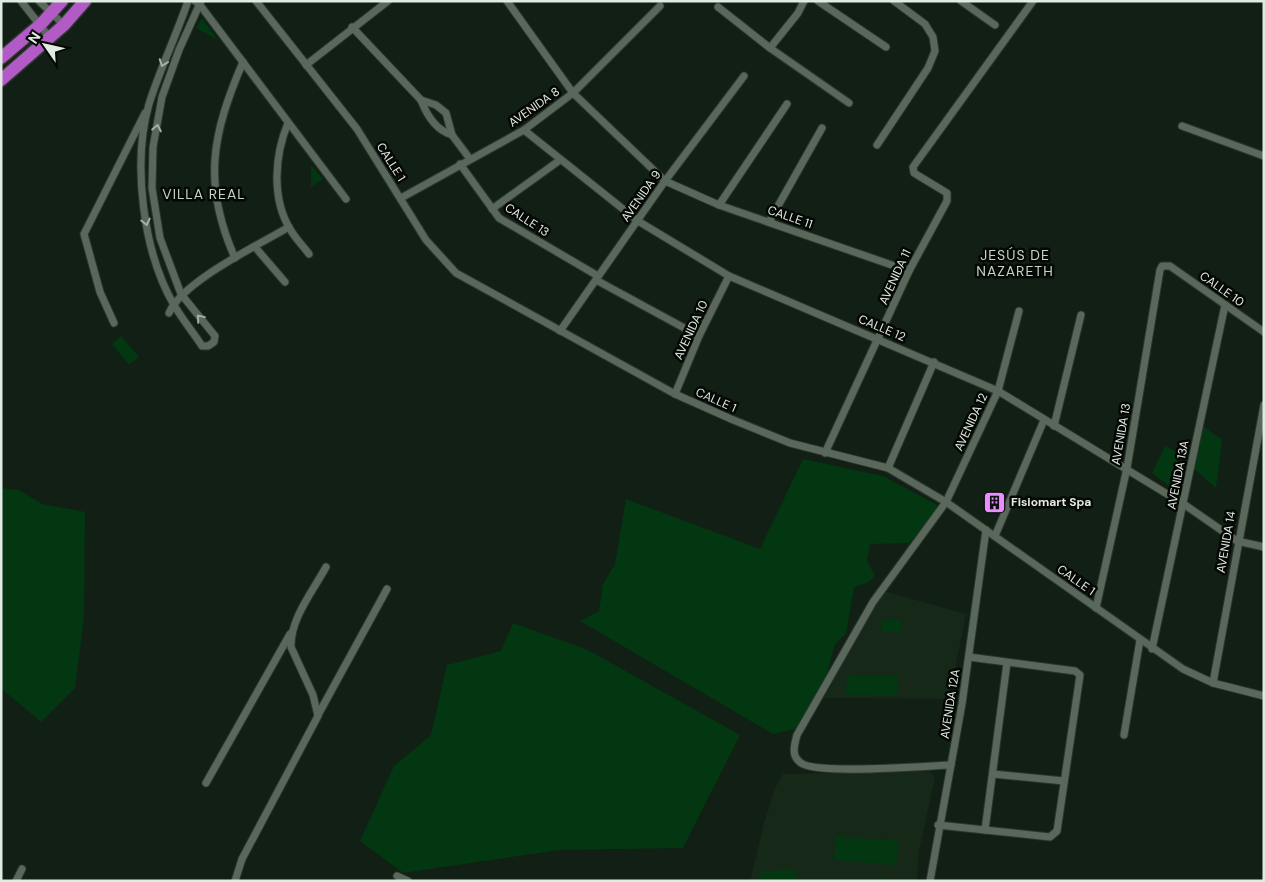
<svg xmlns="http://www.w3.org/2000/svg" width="1265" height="882" font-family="'DM Sans',sans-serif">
	<rect width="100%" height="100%" fill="#121f14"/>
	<g fill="#162818">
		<path d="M884,591l82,23 -17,85 -125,-1 35,-67z"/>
		<path d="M929,771l6,6 -16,74 -2,30h-167l14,-58 11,-35 8,-14z"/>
	</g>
	<g fill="#023711">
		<path d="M202,18l16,22 -22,-12z"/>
		<path d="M311,165l12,14 -12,8z"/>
		<path d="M121,336l18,21 -10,8 -17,-21z"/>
		<path d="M1203,426l19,14 -6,48 -24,-21z"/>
		<path d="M1165,446l15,8 -2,8 4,4 -7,25 -23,-18z"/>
		<path d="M803,459l80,17 60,32 -34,35 -39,1 -3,17 8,15 -8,7 -13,4 -8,46 -11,11 -12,44 -23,40 -27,6 -193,-113 19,-10 4,-27 12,-20 11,-65 134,50z"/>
		<path d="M1,488l18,2 23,14 43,8 -1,105 -9,71 -34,34 -40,-34z"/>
		<path d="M901,619v12h-19v-11z"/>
		<path d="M513,623l75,27 152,85 -57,113 -124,2 -156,23 -43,-32 34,-75 37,-31 16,-70 54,-14z"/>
		<path d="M847,675l51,1 -1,20 -51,-1z"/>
		<path d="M836,836l62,5 -2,24 -62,-5z"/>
		<path d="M796,869v12h-35l-1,-9z"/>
	</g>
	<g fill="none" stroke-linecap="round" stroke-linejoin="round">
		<defs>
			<g id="street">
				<path d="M21,1l29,37"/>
				<path d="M39,1l25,24"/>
				<path d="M188,1c-12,35 -28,68 -39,103 -17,59 -6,148 25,201 8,14 19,27 28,41h6l6,-4 1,-6 -34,-42 -21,-56 -8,-50 1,-41 9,-50 17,-47 22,-49"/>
				<path d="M195,1l5,4 146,194"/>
				<path d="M256,1l101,128 69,111 30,33 219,121 56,25 59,24 98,25 58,34 237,167 30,14 51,13"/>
				<path d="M507,1l66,92 92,88 54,24 190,66"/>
				<path d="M818,1l68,46"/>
				<path d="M961,1l34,24"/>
				<path d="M718,7l52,41 79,55"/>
				<path d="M352,27l69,73 15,5 10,8 6,22 18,24"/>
				<path d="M770,48l28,-35 6,-12"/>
				<path d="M306,65l82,-64"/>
				<path d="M421,100c6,16 15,30 31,35"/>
				<path d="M288,123c-13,31 -17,75 2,106 5,9 13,17 19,25"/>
				<path d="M1182,126l82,30"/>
				<path d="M524,130l114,91 91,55 269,115 187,114 52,36 27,6"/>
				<path d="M877,145l51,-77 7,-17 -2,-14 -8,-13 -31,-23"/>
				<path d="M460,164l39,54 99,58"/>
				<path d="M401,198l123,-68 49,-37 87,-87"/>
				<path d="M719,205l68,-101"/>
				<path d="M492,209l68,-49"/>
				<path d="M769,222l53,-94"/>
				<path d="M255,247l30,35"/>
				<path d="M235,258c-33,-74 -23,-124 8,-196"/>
				<path d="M596,280l103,56"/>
				<path d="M169,313c13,-31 89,-68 120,-86"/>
				<path d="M114,323l-14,-31 -16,-58 61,-121"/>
				<path d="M560,331l105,-150 79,-105"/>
				<path d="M675,394l24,-58 30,-60"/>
				<path d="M1054,426l27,-111"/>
				<path d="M825,453l84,-182 38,-70v-8l-33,-20 -1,-6 120,-166"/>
				<path d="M888,468l46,-106"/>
				<path d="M995,536l49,-116"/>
				<path d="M1096,608l31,-140 33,-198 2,-4h8l94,66"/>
				<path d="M1152,649l73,-344"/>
				<path d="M969,657l106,14 5,4 -23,156 -7,6 -65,-7 22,-167"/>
				<path d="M1213,683l51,-278"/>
				<path d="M318,715l69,-126"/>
				<path d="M1124,735l16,-95"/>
				<path d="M951,765c-25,1 -134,10 -150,-2 -10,-7 -7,-17 -4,-28l76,-133 73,-100 52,-111 21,-80"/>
				<path d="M993,774l71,7"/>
				<path d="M206,783l84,-149"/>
				<path d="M938,825l47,5"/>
				<path d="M397,876l11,5"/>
				<path d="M16,881l6,-12"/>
				<path d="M235,881l7,-22 76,-143 -5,-21 -22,-48c-1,-28 22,-56 35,-80"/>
				<path d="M930,881l32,-177 24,-174"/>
			</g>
			<g id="highway">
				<path d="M1,58l40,-34 21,-23"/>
				<path d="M1,80l63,-55 21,-24"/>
			</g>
		</defs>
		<use href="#street" stroke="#2e362f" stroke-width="9"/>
		<use href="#highway" stroke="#2e362f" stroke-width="15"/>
		<use href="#street" stroke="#59685b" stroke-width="7"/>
		<use href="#highway" stroke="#b25bc7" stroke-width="12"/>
	</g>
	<defs><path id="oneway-chevron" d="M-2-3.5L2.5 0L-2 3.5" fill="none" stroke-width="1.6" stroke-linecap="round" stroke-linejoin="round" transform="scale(1.25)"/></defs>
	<g stroke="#a4b0a6">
		<use href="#oneway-chevron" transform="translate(163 63) rotate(110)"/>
		<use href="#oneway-chevron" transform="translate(157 128) rotate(-79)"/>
		<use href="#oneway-chevron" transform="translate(146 222) rotate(77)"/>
		<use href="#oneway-chevron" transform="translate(200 318) rotate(-130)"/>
	</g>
	<defs>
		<symbol id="building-square" viewBox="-11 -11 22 22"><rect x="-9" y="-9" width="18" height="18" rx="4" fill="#e88eff" stroke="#040704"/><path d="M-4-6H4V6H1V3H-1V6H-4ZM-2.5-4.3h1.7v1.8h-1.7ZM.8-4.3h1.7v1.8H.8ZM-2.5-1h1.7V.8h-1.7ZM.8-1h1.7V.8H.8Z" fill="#111"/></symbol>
	</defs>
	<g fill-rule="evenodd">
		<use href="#building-square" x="982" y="490" width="25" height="25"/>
	</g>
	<g text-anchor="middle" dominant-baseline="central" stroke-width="5" stroke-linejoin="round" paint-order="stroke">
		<g font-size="12" fill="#e2ebe3" stroke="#040704">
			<text transform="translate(534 107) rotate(-35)">AVENIDA 8</text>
			<text transform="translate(391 162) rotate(58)">CALLE 1</text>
			<text transform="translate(641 196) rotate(-55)">AVENIDA 9</text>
			<text transform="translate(790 217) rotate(19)">CALLE 11</text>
			<text transform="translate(527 220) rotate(33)">CALLE 13</text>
			<text transform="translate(895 277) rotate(-65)">AVENIDA 11</text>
			<text transform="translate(1222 289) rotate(35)">CALLE 10</text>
			<text transform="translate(882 328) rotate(23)">CALLE 12</text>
			<text transform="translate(691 330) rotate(-65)">AVENIDA 10</text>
			<text transform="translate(716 400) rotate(24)">CALLE 1</text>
			<text transform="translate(971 422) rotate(-65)">AVENIDA 12</text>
			<text transform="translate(1121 434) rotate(-80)">AVENIDA 13</text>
			<text transform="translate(1178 475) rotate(-79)">AVENIDA 13A</text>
			<text transform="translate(1226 542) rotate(-80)">AVENIDA 14</text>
			<text transform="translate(1076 580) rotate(35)">CALLE 1</text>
			<text transform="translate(950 704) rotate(-81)">AVENIDA 12A</text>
		</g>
		<g font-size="12" font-weight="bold" fill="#e2ebe3" stroke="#040704" text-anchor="start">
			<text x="1011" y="502">Fisiomart Spa</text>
		</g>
		<g font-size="14" letter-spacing="1" fill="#c4d5c6" stroke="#040704">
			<text x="204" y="194">VILLA REAL</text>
			<text x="1015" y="255">JESÚS DE<tspan x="1015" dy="16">NAZARETH</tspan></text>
		</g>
	</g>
	<rect width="1265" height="882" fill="none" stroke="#e2ebe3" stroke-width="5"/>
	<g transform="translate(45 45) rotate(304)" stroke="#040704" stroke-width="4" paint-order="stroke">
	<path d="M0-4L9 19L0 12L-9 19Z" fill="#e2ebe3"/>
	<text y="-8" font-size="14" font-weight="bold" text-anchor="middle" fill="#e2ebe3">N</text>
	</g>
</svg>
